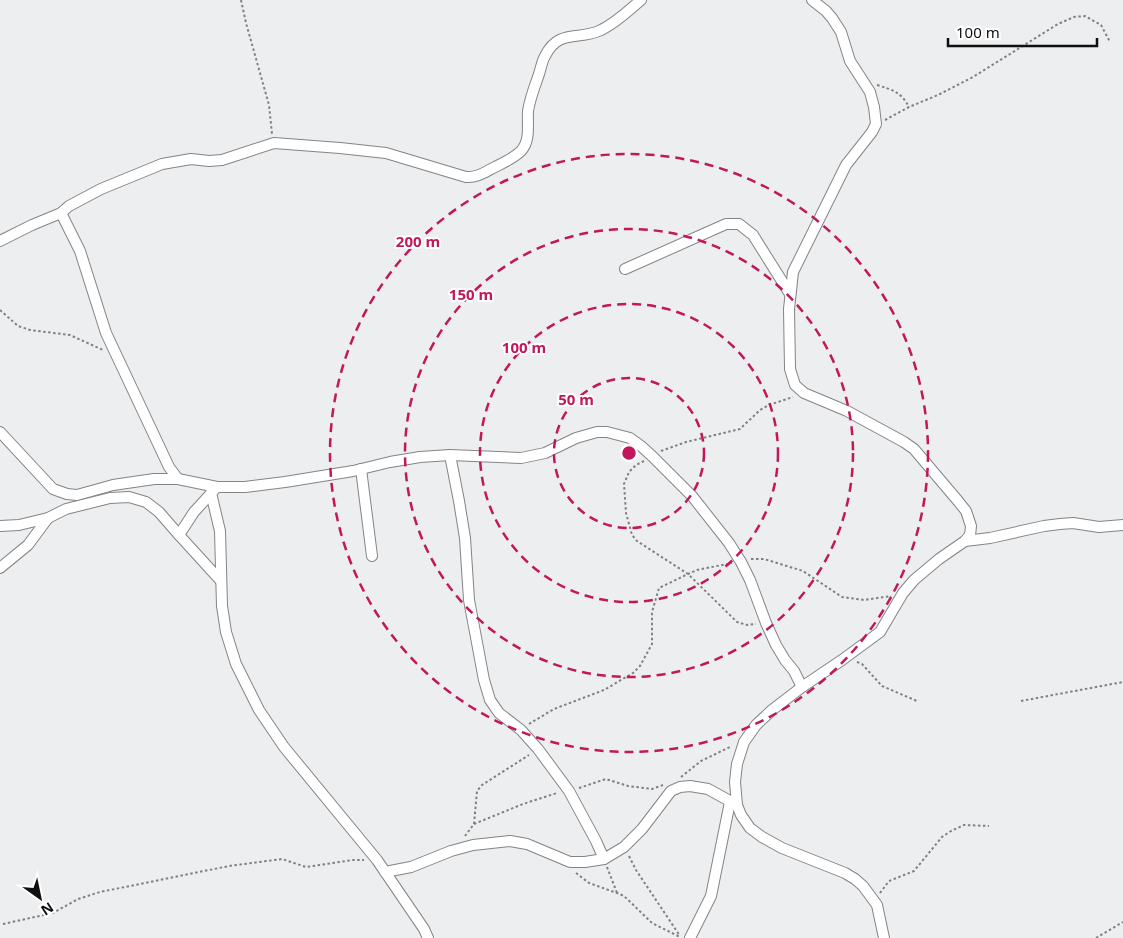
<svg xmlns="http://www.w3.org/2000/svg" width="1123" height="938" font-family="'Noto Sans',sans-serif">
	<rect width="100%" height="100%" fill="#edeeef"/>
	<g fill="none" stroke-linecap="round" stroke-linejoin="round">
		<defs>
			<g id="street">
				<path d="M812,0l14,11 6,7 9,14 9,29 20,31 4,15 2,17 -4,8 -26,33 -53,107 -4,37 1,60 5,16 9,8 43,18 57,31 10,7 44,52 8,10 5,15 -1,9 -5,6 -26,18 -25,21 -11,13 -23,39 -38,28 -40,27 -30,23 -16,15 -12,17 -7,22 -2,18 2,23 4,10 9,13 12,9 20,11 63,25 10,6 8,7 14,19 7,33"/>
				<path d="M61,213l19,38 26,82 63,134 9,12"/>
				<path d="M0,241l32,-16 29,-12 8,-7 32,-17 61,-25 29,-5 18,2 13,-1 52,-17 66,5 46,5 80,24c11,1 19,-5 29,-10 8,-4 19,-9 26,-16 10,-11 6,-27 7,-40 2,-13 7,-25 11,-37 2,-6 3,-13 6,-18 14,-28 34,-15 56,-26 15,-7 27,-19 40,-30"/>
				<path d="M625,269l101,-45h13l14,11 37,59"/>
				<path d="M0,432l53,57 14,5 10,1 36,-10 41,-6h24l39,8h28l40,-5 68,-11 37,-9 30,-5 30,-2 71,3 24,-5 31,-15 21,-6h10l23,6 11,8 11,10 40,40 37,47 12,19 9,18 16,43 10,22 9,15 9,11 8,16"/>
				<path d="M450,455l9,46 6,37 4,62 15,80 6,20 9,13 22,17 17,19 31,42 27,50 8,18"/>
				<path d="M361,469l11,87"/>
				<path d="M211,493l9,38 2,75 4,26 10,32 23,46 25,37 93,113 47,69 4,9"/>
				<path d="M0,526l19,-1 29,-7"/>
				<path d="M179,535l15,-23 21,-23"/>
				<path d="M965,541l25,-3 54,-12 16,-2 13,-1 26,4 24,-2"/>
				<path d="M0,568l28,-23 20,-27 18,-9 44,-11 19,-1 17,5 13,10 20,23 41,45"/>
				<path d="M385,872l26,-5 40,-16 22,-6 37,-4 17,3 43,18h15l19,-3 20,-12 18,-18 29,-38 9,-4 10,-1 18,3 29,16"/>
				<path d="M690,938l21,-42 19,-94"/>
			</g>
		</defs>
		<use href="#street" stroke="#848486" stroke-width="12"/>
		<g stroke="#808081" stroke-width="2" stroke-dasharray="2.5 2.5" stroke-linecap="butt">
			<path d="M241,0l5,23 23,82 3,29"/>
			<path d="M877,85c16,5 24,7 32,22"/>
			<path d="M885,120l24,-13 29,-12 35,-18 85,-53 16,-7 11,-1 16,9 9,17"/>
			<path d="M0,310l18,16 12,4 40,5 33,15"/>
			<path d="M661,451l25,-9 54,-13 20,-19 9,-5 24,-8"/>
			<path d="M644,461l-8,4 -7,7 -5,12 2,29 6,22 5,6 51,33 49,48 10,3 9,-1"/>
			<path d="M751,559h13l39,12 39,26 22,3 27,-4"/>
			<path d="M857,662l5,2 20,22 35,15"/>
			<path d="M1021,701l102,-19"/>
			<path d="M529,724l25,-15 50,-19 29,-17 7,-7 12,-22v-32l7,-24 29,-14 9,-4 35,-7"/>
			<path d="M681,777l20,-16 31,-15"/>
			<path d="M579,788l27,-9 22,7 24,3 11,-4"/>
			<path d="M474,824l49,-20 34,-11"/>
			<path d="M465,836l9,-12 3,-33 5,-6 47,-30"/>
			<path d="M629,856l7,14 44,66"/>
			<path d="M607,867l10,26"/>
			<path d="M576,873l13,10 28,10 7,3 28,27 28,14"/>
			<path d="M880,893l9,-12 25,-10 28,-34 9,-6 13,-6 25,1"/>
			<path d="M3,924l50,-11 25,-14 22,-7 129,-26 53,-7 24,8 47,-7h11"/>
			<path d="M1096,938l27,-16"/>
		</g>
		<use href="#street" stroke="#fff" stroke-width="10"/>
	</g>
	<g fill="none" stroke="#c2185b" stroke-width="2.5" stroke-dasharray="9 6">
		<circle cx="629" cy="453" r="75"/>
		<circle cx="629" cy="453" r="149"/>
		<circle cx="629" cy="453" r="224"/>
		<circle cx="629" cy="453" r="299"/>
	</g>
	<circle cx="629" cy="453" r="8" fill="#c2185b" stroke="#fff" stroke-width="2.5"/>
	<g font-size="15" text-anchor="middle" font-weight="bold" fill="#c2185b" stroke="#fff" stroke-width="4" stroke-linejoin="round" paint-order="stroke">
		<text x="418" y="247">200 m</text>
		<text x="471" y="300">150 m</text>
		<text x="524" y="353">100 m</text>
		<text x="576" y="405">50 m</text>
	</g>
	<g transform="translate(40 898) rotate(147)" stroke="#ffffff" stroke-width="4" paint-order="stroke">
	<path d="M0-4L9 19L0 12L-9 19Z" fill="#0f0f0f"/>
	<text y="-8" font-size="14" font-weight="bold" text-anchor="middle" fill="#0f0f0f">N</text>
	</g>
	<path d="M948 38v8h149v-8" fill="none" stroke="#0f0f0f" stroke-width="2.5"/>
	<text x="956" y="38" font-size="15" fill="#0f0f0f" stroke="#ffffff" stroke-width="4" paint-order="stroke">100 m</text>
</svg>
